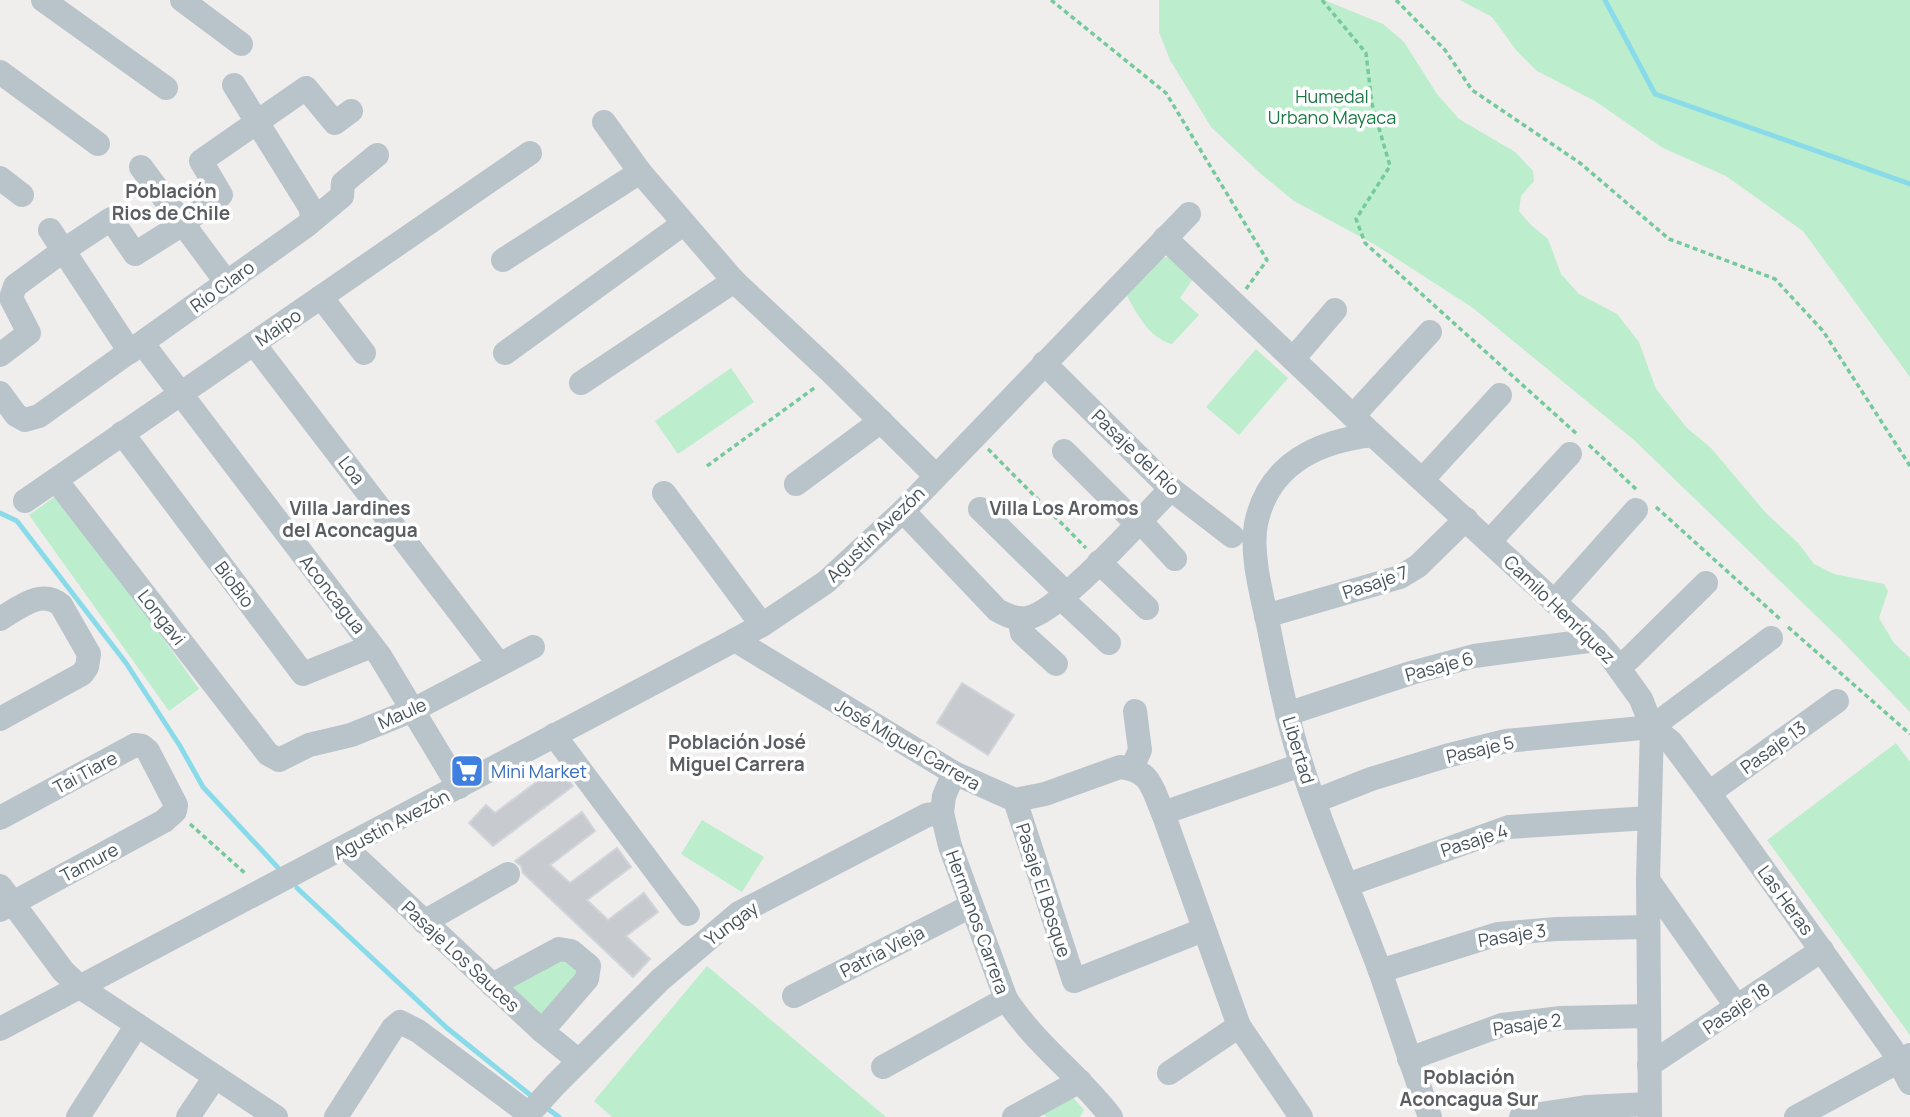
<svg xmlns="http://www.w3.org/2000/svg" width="1910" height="1117" font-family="Manrope,sans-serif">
	<rect width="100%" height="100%" fill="#f0eded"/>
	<g fill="#bcedcc">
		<path d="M1159,0h165l59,24 21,18 33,52 22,25 56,33 18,19 1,10 -13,15 -2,15 12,14 17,14 13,35 18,20 38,20 22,28 17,47 31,39 24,20 55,65 33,31 15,20 20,10 50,10 4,7 -9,27 15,25 16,15v54l-70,-73 -206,-199 -161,-132 -99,-64 -80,-43 -33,-27 -50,-47 -41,-67 -11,-28z"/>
		<path d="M1460,0h450v377l-107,-146 -77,-55 -63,-28 -68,-47 -58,-30 -21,-21 -24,-33z"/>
		<path d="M1167,257h5l23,19 -15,22 19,17 -27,29c-23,-6 -35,-30 -46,-50l36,-36z"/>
		<path d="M1256,349l32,29 -49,57 -33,-28z"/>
		<path d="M731,368l23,34 -76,52 -23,-33z"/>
		<path d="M60,493l139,196 -30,22 -140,-196z"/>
		<path d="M1896,743l14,19v273l-143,-195z"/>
		<path d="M702,820l62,37 -22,35 -61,-38z"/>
		<path d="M565,953l19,17 -39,51 -40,-36z"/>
		<path d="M707,966l179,151h-274l-18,-16z"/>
		<path d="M1069,1093l15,17 -4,7h-33l-10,-5z"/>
	</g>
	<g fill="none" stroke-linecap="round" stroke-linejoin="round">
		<g stroke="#8adbe9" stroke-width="5">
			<path d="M1605,0l50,94 255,90"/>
			<path d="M0,513l17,8 109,142 54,83 23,41 78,84"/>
			<path d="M297,888l150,140 87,70"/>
			<path d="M544,1106l15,11"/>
		</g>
	</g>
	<g fill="#c7cbd0" stroke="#d1d4d9" stroke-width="2">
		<path d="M962,683l52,32 -26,40 -51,-32z"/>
		<path d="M558,766l15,20 -80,60 -24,-23 17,-18 9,8z"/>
		<path d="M582,812l13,19 -45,34 20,18 47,-35 14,19 -44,33 21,20 36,-27 14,19 -32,24 24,23 -17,18 -110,-104 -2,-7 -6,-5z"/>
	</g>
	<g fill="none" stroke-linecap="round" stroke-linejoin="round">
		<g stroke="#75ca9b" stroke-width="3.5" stroke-dasharray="5 3.5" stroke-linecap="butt">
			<path d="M1051,0l115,93 101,167 -21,29"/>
			<path d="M1322,0l44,53 6,51 18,62 -34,53 9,24 213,192"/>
			<path d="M1396,0l49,50 27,40 108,73 89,76 106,40 48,52 87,135"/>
			<path d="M1589,445l48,45"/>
			<path d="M988,449l98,99"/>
			<path d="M707,466l110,-80"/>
			<path d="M1656,507l124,112"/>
			<path d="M1788,627l122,107"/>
			<path d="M190,824l57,51"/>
		</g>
		<g stroke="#b9c3ca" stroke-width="24">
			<path d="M43,0l123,88"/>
			<path d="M182,0l59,44"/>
			<path d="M0,72l98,72"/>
			<path d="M234,85l76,122 3,12"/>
			<path d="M604,122l36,50 94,109 96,90 105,104"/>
			<path d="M141,167l86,116"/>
			<path d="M0,178l22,17"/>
			<path d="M50,230l80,122"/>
			<path d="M1165,238l208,197 223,205 14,16 31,43 11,28 -4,153 2,237"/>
			<path d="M503,260l137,-88"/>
			<path d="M321,297l43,56"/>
			<path d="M143,344l237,312 79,131"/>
			<path d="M254,344l245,320"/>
			<path d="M505,353l178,-129"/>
			<path d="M0,355l29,-22 -18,-35 4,-12 49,-36 47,-31 24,35 46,-29 40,-30 -20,-34 105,-73 29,35 16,-12"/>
			<path d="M1293,359l42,-49"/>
			<path d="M1044,363l127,126 61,47"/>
			<path d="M581,383l153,-102"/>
			<path d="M0,393l16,22 9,5 14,-4 267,-190 36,-30 1,-13 34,-28"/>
			<path d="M1353,416l77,-84"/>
			<path d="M122,433l181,241 69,-28"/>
			<path d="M1373,435c-55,6 -105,29 -117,89 -6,31 7,75 13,105 9,45 18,90 32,134 22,71 54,139 79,208 17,49 33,98 50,146"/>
			<path d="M1064,451l72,72"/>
			<path d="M1423,479l77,-84"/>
			<path d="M56,480l212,274 11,6 30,-15 42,-10 62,-25 120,-63"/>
			<path d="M796,484l85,-63"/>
			<path d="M664,493l98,132"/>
			<path d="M25,501l505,-348"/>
			<path d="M980,509l87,85"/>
			<path d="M903,511l94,99c9,5 19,10 30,8 32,-5 117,-102 144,-129"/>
			<path d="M1139,520l36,39"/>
			<path d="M1490,541l80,-87"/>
			<path d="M1099,562l48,46"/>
			<path d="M1062,599l47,44"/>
			<path d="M1554,602l82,-92"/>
			<path d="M1266,616l134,-39 18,-11 48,-47"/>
			<path d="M1019,618l3,15 34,31"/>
			<path d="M0,619c19,-11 41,-31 61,-14l28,49 -2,13 -5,7 -82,45"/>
			<path d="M735,640l219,133 61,27 30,-6 75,-27c31,3 32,21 43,46l76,213 62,91"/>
			<path d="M1619,667l11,-9 76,-75"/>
			<path d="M1287,714l124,-41 63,-17 122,-16"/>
			<path d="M1652,727l19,15 38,51 183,256 18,34"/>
			<path d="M554,735l134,179"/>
			<path d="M1132,768l8,-18 -5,-39"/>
			<path d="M954,773l-10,23 -2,17 8,33 56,153c29,45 73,76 105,118"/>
			<path d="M1709,793l128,-92"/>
			<path d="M1015,800l59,181 129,-51"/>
			<path d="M1315,801l56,-22 75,-23 60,-15 146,-14 119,-89"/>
			<path d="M1163,813l138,-48"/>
			<path d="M0,818l135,-73 7,1 6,5 28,54 -1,6 -11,10 -164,89"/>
			<path d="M346,848l196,183 37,30"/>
			<path d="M1648,880l89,127"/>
			<path d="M1347,885l162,-58 140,-9"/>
			<path d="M0,886l63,85 17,16 196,130"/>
			<path d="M424,922l84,-48"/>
			<path d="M1380,971l118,-37 58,-5 92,-2"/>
			<path d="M492,985l67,-36 12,2 18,15 -2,13 -45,52"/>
			<path d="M794,996l177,-90"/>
			<path d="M0,1029l735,-389 27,-15 64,-43 77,-71 286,-297"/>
			<path d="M1409,1059l93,-34 59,-7 88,-2"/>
			<path d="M1649,1065l173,-115"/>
			<path d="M883,1067l123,-68"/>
			<path d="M1169,1073l70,-47"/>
			<path d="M78,1117l59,-92"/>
			<path d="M188,1117l27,-40"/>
			<path d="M336,1117l57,-89 7,-6 18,9 111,83"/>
			<path d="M526,1117l29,-32 105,-105 79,-67 188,-98 15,-2"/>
			<path d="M1014,1117l66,-36"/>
			<path d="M1521,1117l65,-10 63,-3"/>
			<path d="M1796,1117l114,-62"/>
		</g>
	</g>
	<defs>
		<symbol id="supermarket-square" viewBox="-11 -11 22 22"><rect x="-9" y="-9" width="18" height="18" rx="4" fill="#3f7fe0" stroke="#fff"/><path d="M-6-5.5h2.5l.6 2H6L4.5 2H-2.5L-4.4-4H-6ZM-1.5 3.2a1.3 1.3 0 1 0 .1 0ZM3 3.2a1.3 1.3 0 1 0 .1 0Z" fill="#fff"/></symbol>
	</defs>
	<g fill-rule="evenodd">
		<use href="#supermarket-square" x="448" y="752" width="38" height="38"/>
	</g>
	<g text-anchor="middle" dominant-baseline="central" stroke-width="7" stroke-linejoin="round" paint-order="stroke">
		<g font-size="18" fill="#197943" stroke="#fff">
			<text x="1332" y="96">Humedal<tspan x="1332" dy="21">Urbano Mayaca</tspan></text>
		</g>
		<g font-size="18" fill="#46525a" stroke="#fff">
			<text transform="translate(222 286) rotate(-36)">Río Claro</text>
			<text transform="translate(278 327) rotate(-35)">Maipo</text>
			<text transform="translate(1136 452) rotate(44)">Pasaje del Río</text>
			<text transform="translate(352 470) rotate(52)">Loa</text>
			<text transform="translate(875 534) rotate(-44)">Agustín Avezón</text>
			<text transform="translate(1375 582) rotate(-19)">Pasaje 7</text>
			<text transform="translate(235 584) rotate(53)">BioBio</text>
			<text transform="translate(333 594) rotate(52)">Aconcagua</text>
			<text transform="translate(1560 609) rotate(44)">Camilo Henríquez</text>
			<text transform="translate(162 617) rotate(52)">Longavi</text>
			<text transform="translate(1439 666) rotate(-15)">Pasaje 6</text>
			<text transform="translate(402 713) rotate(-24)">Maule</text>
			<text transform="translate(908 744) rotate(30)">José Miguel Carrera</text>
			<text transform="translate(1773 747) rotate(-36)">Pasaje 13</text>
			<text transform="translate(1480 749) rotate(-13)">Pasaje 5</text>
			<text transform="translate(1299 750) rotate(73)">Libertad</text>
			<text transform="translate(85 772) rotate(-28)">Tai Tiare</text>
			<text transform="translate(391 824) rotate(-28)">Agustín Avezón</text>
			<text transform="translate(1474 840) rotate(-18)">Pasaje 4</text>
			<text transform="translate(89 862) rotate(-28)">Tamure</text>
			<text transform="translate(1044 890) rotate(72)">Pasaje El Bosque</text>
			<text transform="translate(1786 900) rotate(54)">Las Heras</text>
			<text transform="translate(978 922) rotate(70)">Hermanos Carrera</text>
			<text transform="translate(731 923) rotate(-36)">Yungay</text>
			<text transform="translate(1512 935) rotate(-9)">Pasaje 3</text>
			<text transform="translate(882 951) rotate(-27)">Patria Vieja</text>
			<text transform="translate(461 956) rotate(43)">Pasaje Los Sauces</text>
			<text transform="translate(1736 1008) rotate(-34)">Pasaje 18</text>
			<text transform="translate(1527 1024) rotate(-8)">Pasaje 2</text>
		</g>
		<g font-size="18" fill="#366cbe" stroke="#fff" text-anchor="start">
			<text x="491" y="771">Mini Market</text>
		</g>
		<g font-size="19" font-weight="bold" fill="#5a5e62" stroke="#fff">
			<text x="171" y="191">Población<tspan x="171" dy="22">Rios de Chile</tspan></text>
			<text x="350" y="508">Villa Jardines<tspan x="350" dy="22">del Aconcagua</tspan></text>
			<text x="1064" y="508">Villa Los Aromos</text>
			<text x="737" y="742">Población José<tspan x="737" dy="22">Miguel Carrera</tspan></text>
			<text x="1469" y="1077">Población<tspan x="1469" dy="22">Aconcagua Sur</tspan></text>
		</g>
	</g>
</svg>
